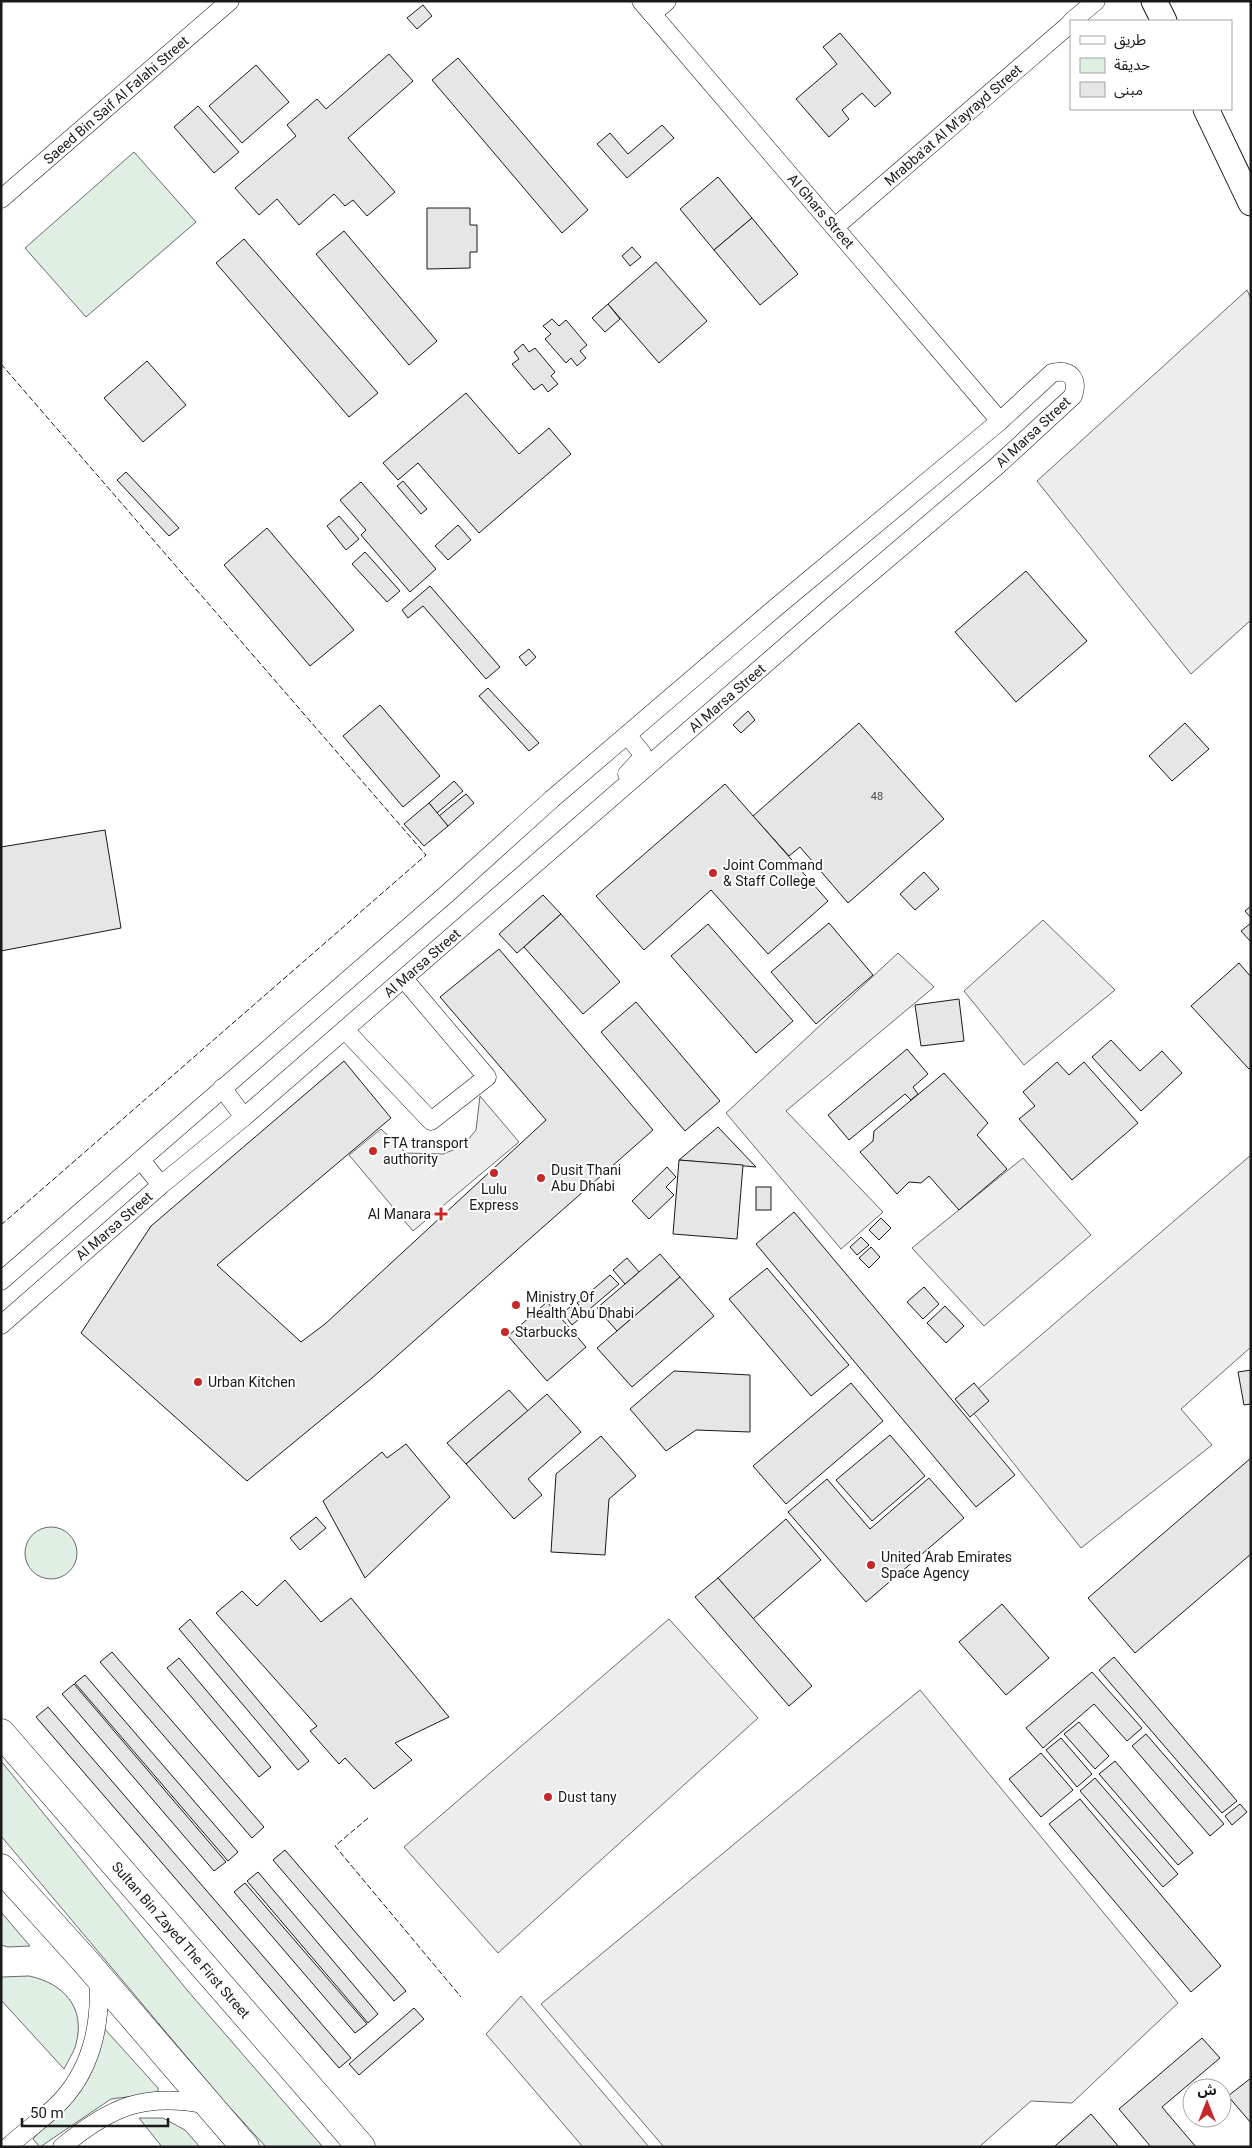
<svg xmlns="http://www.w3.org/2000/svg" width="1252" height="2148" font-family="Roboto,'Noto Sans Arabic',sans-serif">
	<rect width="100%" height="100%" fill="#fff"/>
	<g fill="#e0efe3" stroke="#6a6a6a">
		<path d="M134,152l62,70 -110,95 -61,-69z"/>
		<circle cx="51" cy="1553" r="26"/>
		<path d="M1,1761l186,229 136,157h-57l-43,-47 -222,-264z"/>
		<path d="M1,1912l29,34 -22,1 -7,-2z"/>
		<path d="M29,1976c34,7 57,31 47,68 -2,8 -8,17 -12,25l-63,-69v-23z"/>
		<path d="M103,2027l55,61v5l-47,6 -71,48 -7,-8 55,-60 9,-25z"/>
		<path d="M139,2118h24l22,12 15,17h-38z"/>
	</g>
	<g fill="#ededed" stroke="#6a6a6a">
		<path d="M1247,290l4,9v321l-60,54 -154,-193z"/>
		<path d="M1043,920l72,70 -91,75 -60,-74z"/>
		<path d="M898,953l36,34 -148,124 97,101 -42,37 -115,-136z"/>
		<path d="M480,1096l39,46 -106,89 -64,-76 32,-26 25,24 37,1 20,-8 13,-16z"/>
		<path d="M1251,1155v192l-70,62 31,36 -131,103 -117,-147z"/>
		<path d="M1023,1158l68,77 -107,91 -72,-78z"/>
		<path d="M669,1619l89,99 -260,235 -94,-106z"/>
		<path d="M920,1690l258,313 -106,100 -41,-2 -52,46h-315l-123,-143z"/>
		<path d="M521,1996l128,151h-66l-97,-113z"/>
	</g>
	<g fill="#e6e6e6" stroke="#1a1a1a">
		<path d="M423,5l9,11 -15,13 -10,-11z"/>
		<path d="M840,33l51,60 -16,14 -13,-14 -20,17 7,9 -20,18 -33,-38 41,-35 -14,-17z"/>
		<path d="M389,54l24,27 -65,57 47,54 -28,24 -14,-16 -8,6 -11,-12 -35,31 -22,-26 -18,16 -24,-27 61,-52 -9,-11 30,-26 9,10z"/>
		<path d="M458,58l130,152 -26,23 -130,-153z"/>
		<path d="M256,65l33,37 -47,41 -33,-37z"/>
		<path d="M198,106l41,46 -25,21 -40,-46z"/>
		<path d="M662,125l12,13 -47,40 -30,-34 13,-11 18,21z"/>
		<path d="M718,177l34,41 -38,32 -34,-41z"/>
		<path d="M427,208h43v17h7v27h-7v16l-43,1z"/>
		<path d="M752,218l46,56 -38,31 -46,-55z"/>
		<path d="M344,231l93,110 -28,24 -93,-111z"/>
		<path d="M244,239l134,154 -29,24 -133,-154z"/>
		<path d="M632,247l9,10 -11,9 -8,-10z"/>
		<path d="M656,262l51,59 -48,42 -51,-59z"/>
		<path d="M608,304l12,15 -15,13 -13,-14z"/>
		<path d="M552,319l7,7 7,-6 21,25 -7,6 6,7 -9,8 -6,-8 -5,5 -21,-24 6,-5 -8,-8z"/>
		<path d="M523,344l6,8 6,-4 20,24 -4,4 7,8 -10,8 -6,-8 -8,6 -22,-26 7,-5 -5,-7z"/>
		<path d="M147,361l39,44 -43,37 -39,-44z"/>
		<path d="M466,393l53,61 30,-26 22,26 -92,79 -61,-70 -20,17 -15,-17z"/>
		<path d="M126,472l53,56 -10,8 -52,-56z"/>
		<path d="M403,481l24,28 -6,5 -24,-28z"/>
		<path d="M361,482l75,87 -26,23 -49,-57 5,-5 -26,-30z"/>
		<path d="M339,516l20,23 -13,11 -19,-24z"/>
		<path d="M458,525l13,15 -23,20 -13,-14z"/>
		<path d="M267,528l87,102 -44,36 -86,-101z"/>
		<path d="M365,552l35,39 -13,11 -35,-38z"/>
		<path d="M1026,571l61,70 -71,61 -61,-70z"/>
		<path d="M430,586l70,81 -14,12 -63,-73 -15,12 -6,-8z"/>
		<path d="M529,649l7,8 -10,9 -7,-9z"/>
		<path d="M488,688l51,55 -10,8 -50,-55z"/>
		<path d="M380,705l60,71 -37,31 -60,-71z"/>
		<path d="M748,711l7,9 -14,13 -8,-8z"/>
		<path d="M859,723l85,96 -96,84 -48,-56 -11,9 -36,-40z"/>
		<path d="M1185,723l24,26 -37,32 -23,-25z"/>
		<path d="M454,781l9,10 -26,22 -8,-10z"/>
		<path d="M725,784l103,117 -60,53 -57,-64 -67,60 -48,-54z"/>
		<path d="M466,794l8,9 -26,23 -9,-10z"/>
		<path d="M429,803l19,23 -24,20 -20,-22z"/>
		<path d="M105,830l16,98 -120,23v-104z"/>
		<path d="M924,872l15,17 -24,21 -15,-16z"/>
		<path d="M543,895l18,19 -44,39 -18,-19z"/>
		<path d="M1251,906v12l-6,-7z"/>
		<path d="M561,914l59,68 -37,32 -59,-67z"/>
		<path d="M829,923l44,52 -57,49 -45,-52z"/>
		<path d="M1251,923v19l-10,-11z"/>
		<path d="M708,924l85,97 -37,32 -85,-97z"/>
		<path d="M499,949l154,181 -281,248 -125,103 -166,-148 70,-107 193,-165 47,57 -174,147 84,77 24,-18 221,-204 -106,-123z"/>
		<path d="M1239,963l12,14v91l-2,1 -58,-63z"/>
		<path d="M959,999l5,42 -43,5 -6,-41z"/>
		<path d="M636,1002l84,99 -35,30 -84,-99z"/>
		<path d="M1111,1040l29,31 22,-20 20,22 -41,38 -49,-54z"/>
		<path d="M907,1049l21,25 -15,13 5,7 -7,6 -6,-6 -56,46 -21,-25z"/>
		<path d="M1057,1062l12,13 15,-13 54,61 -66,57 -53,-61 16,-13 -12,-14z"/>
		<path d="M944,1073l44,50 -11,12 30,34 -48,41 -30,-34 -8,7 -12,-1 -12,12 -37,-42 13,-11 1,-10z"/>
		<path d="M718,1127l38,40 -77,-7z"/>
		<path d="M679,1160l64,5 -6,74 -64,-5z"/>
		<path d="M667,1167l9,10 -10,10 8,8 -25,24 -17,-18z"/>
		<rect x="756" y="1187" width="15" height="23"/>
		<path d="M794,1212l221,263 -39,32 -220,-263z"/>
		<path d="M881,1218l10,10 -12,12 -10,-10z"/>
		<path d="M861,1237l8,8 -12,10 -7,-8z"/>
		<path d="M871,1247l9,10 -11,11 -10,-10z"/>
		<path d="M660,1254l20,23 -63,54 -20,-23z"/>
		<path d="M627,1258l12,14 -14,12 -12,-14z"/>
		<path d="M767,1268l82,97 -38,31 -82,-97z"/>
		<path d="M610,1275l9,9 -34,29 -8,-10z"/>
		<path d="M680,1277l34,39 -82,71 -35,-39z"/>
		<path d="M924,1287l15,17 -16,15 -16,-17z"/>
		<path d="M547,1302l39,45 -39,34 -39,-45z"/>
		<path d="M571,1306l9,12 -8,7 -9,-12z"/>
		<path d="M945,1306l19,20 -18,17 -19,-20z"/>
		<path d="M1251,1370v34l-7,1 -6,-33z"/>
		<path d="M674,1371l76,4v57l-54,-2 -30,21 -36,-42z"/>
		<path d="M851,1383l32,38 -97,83 -33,-38z"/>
		<path d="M974,1383l15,18 -19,16 -15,-18z"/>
		<path d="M509,1390l19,21 -62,53 -19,-21z"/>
		<path d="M547,1394l34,38 -53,47 14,16 -28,24 -48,-55z"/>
		<path d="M890,1435l35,41 -53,45 -36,-41z"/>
		<path d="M601,1436l35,40 -27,23 -4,56 -54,-3 5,-78z"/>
		<path d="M406,1444l44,53 -85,81 -42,-77 59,-49 5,6z"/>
		<path d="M1251,1458v96l-116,99 -47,-55z"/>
		<path d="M929,1478l35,40 -98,84 -78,-90 39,-33 43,50z"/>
		<path d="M316,1517l10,11 -26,22 -10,-12z"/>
		<path d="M786,1519l35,41 -68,59 -35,-41z"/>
		<path d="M718,1578l94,108 -23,20 -94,-109z"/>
		<path d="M285,1580l36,42 30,-24 98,119 -54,26 17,17 -38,29 -29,-31 -6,6 -29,-33 7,-5 -101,-113 26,-22 15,15z"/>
		<path d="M1002,1604l47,54 -43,37 -47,-53z"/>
		<path d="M190,1619l119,142 -11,9 -119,-141z"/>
		<path d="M112,1652l152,175 -12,11 -152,-176z"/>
		<path d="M1114,1657l123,144 -15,12 -123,-143z"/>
		<path d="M179,1658l92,109 -12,10 -92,-109z"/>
		<path d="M1092,1672l50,56 -15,13 -33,-37 -51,44 -17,-20z"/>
		<path d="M85,1675l153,177 -10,9 -153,-178z"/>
		<path d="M74,1684l152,178 -12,9 -152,-177z"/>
		<path d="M48,1707l303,351 -12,10 -303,-351z"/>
		<path d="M1079,1722l30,34 -14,13 -31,-35z"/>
		<path d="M1146,1734l78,90 -14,12 -78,-90z"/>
		<path d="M1061,1738l31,36 -15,13 -31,-37z"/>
		<path d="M1041,1753l32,37 -32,27 -32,-38z"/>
		<path d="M1115,1761l78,92 -15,12 -79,-91z"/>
		<path d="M1095,1778l83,96 -15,13 -83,-96z"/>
		<path d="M1080,1799l141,167 -30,26 -142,-168z"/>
		<path d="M1240,1804l7,8 -15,13 -7,-9z"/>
		<path d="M285,1850l121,141 -12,10 -121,-141z"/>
		<path d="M258,1872l120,142 -10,9 -121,-142z"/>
		<path d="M245,1883l122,141 -12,9 -121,-141z"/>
		<path d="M414,2008l10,11 -65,56 -10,-11z"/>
		<path d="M1202,2038l18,20 -58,49 34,40h-45l-32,-38z"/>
		<path d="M1251,2078v45l-23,-27z"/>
		<path d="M1091,2114l28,33h-65z"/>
	</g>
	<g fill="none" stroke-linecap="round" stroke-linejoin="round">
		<defs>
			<g id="street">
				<path d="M641,1l359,420"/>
				<path d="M652,14l15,-13"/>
				<path d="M1072,21l24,-20"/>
				<path d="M1,199l229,-198"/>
				<path d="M835,227l236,-204"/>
				<path d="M627,735l15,18v5l-15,16"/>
				<path d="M345,1030l86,91 56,-44 -83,-98"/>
				<path d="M222,1088l22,29"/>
				<path d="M141,1160l20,25"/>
				<path d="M1,1281l448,-389 103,-93 222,-190 226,-188 52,-48c18,-5 27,6 21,23l-76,70 -165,140 -588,511 -83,68 -160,140"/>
				<path d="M8,2147c15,-14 32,-26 47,-40 36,-34 47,-82 43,-130"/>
				<path d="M62,2147c49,-41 83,-55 147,-42"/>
			</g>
			<g id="secondary">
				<path d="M1154,1l10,20"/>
				<path d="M1206,109l45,94"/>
			</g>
			<g id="primary">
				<path d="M1,1733l360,414"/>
				<path d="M1,1868l85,94 159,185"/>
			</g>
		</defs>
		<use href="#street" stroke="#1a1a1a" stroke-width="19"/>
		<use href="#secondary" stroke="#1a1a1a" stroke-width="27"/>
		<use href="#primary" stroke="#1a1a1a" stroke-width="29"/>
		<use href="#street" stroke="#fff" stroke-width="18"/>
		<use href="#secondary" stroke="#fff" stroke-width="25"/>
		<use href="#primary" stroke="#fff" stroke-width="28"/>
		<g stroke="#1a1a1a" stroke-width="1" stroke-dasharray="6 2.5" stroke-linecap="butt">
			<path d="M1,364l425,491 -425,370"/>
			<path d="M368,1818l-33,28 126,151"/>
		</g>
	</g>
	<g fill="#c62828" stroke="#fff" stroke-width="2">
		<circle cx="713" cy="873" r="5"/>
		<circle cx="373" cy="1151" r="5"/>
		<circle cx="494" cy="1173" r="5"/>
		<circle cx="541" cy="1178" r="5"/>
		<path d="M438.5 1206.5h5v5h5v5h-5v5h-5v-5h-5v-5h5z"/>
		<circle cx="516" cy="1305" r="5"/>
		<circle cx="505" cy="1332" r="5"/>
		<circle cx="198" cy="1382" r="5"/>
		<circle cx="871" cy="1565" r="5"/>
		<circle cx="548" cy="1797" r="5"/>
	</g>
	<g text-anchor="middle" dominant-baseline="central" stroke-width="4" stroke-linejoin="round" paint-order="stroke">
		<g font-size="11" fill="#4d4d4d">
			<text x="877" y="796">48</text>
		</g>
		<g font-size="14" fill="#1a1a1a" stroke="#fff">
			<text transform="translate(116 100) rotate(-41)">Saeed Bin Saif Al Falahi Street</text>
			<text transform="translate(953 125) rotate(-41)">Mrabba'at Al M'ayrayd Street</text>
			<text transform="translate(821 211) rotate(49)">Al Ghars Street</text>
			<text transform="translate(1033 432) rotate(-43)">Al Marsa Street</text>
			<text transform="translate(727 698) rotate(-41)">Al Marsa Street</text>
			<text transform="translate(422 963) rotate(-41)">Al Marsa Street</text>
			<text transform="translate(114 1226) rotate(-41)">Al Marsa Street</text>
			<text transform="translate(181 1940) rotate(49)">Sultan Bin Zayed The First Street</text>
		</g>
		<g font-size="14" fill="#1a1a1a" stroke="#fff" text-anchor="start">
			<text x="723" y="865">Joint Command<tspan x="723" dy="16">&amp; Staff College</tspan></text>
			<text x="383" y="1143">FTA transport<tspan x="383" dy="16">authority</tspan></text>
			<text x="551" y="1170">Dusit Thani<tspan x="551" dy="16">Abu Dhabi</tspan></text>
			<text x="494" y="1189" text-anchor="middle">Lulu<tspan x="494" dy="16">Express</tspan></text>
			<text x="431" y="1214" text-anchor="end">Al Manara</text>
			<text x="526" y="1297">Ministry Of<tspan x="526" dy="16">Health Abu Dhabi</tspan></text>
			<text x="515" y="1332">Starbucks</text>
			<text x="208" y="1382">Urban Kitchen</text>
			<text x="881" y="1557">United Arab Emirates<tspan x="881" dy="16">Space Agency</tspan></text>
			<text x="558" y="1797">Dust tany</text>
		</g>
	</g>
	<rect width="1252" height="2148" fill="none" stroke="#1a1a1a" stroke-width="5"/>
	<rect x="1070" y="20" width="162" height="90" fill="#ffffff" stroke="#a3a3a3"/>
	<rect x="1080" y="36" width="25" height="8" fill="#ffffff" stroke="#a3a3a3"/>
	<text x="1114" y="45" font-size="15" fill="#1a1a1a">طريق</text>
	<rect x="1080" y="58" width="25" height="15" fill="#e0efe3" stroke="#a3a3a3"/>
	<text x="1114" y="70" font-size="15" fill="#1a1a1a">حديقة</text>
	<rect x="1080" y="82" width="25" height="15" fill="#e6e6e6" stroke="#a3a3a3"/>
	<text x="1114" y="95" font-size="15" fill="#1a1a1a">مبنى</text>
	<g transform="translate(1207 2103)"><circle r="24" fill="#ffffff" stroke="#a3a3a3"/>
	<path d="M0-4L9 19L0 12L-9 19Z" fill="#c62828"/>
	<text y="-8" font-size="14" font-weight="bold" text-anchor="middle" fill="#1a1a1a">ش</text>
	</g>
	<path d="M22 2118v8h146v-8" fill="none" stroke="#1a1a1a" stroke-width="2.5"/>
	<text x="30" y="2118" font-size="15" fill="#1a1a1a" stroke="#ffffff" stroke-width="4" paint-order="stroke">50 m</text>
</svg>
